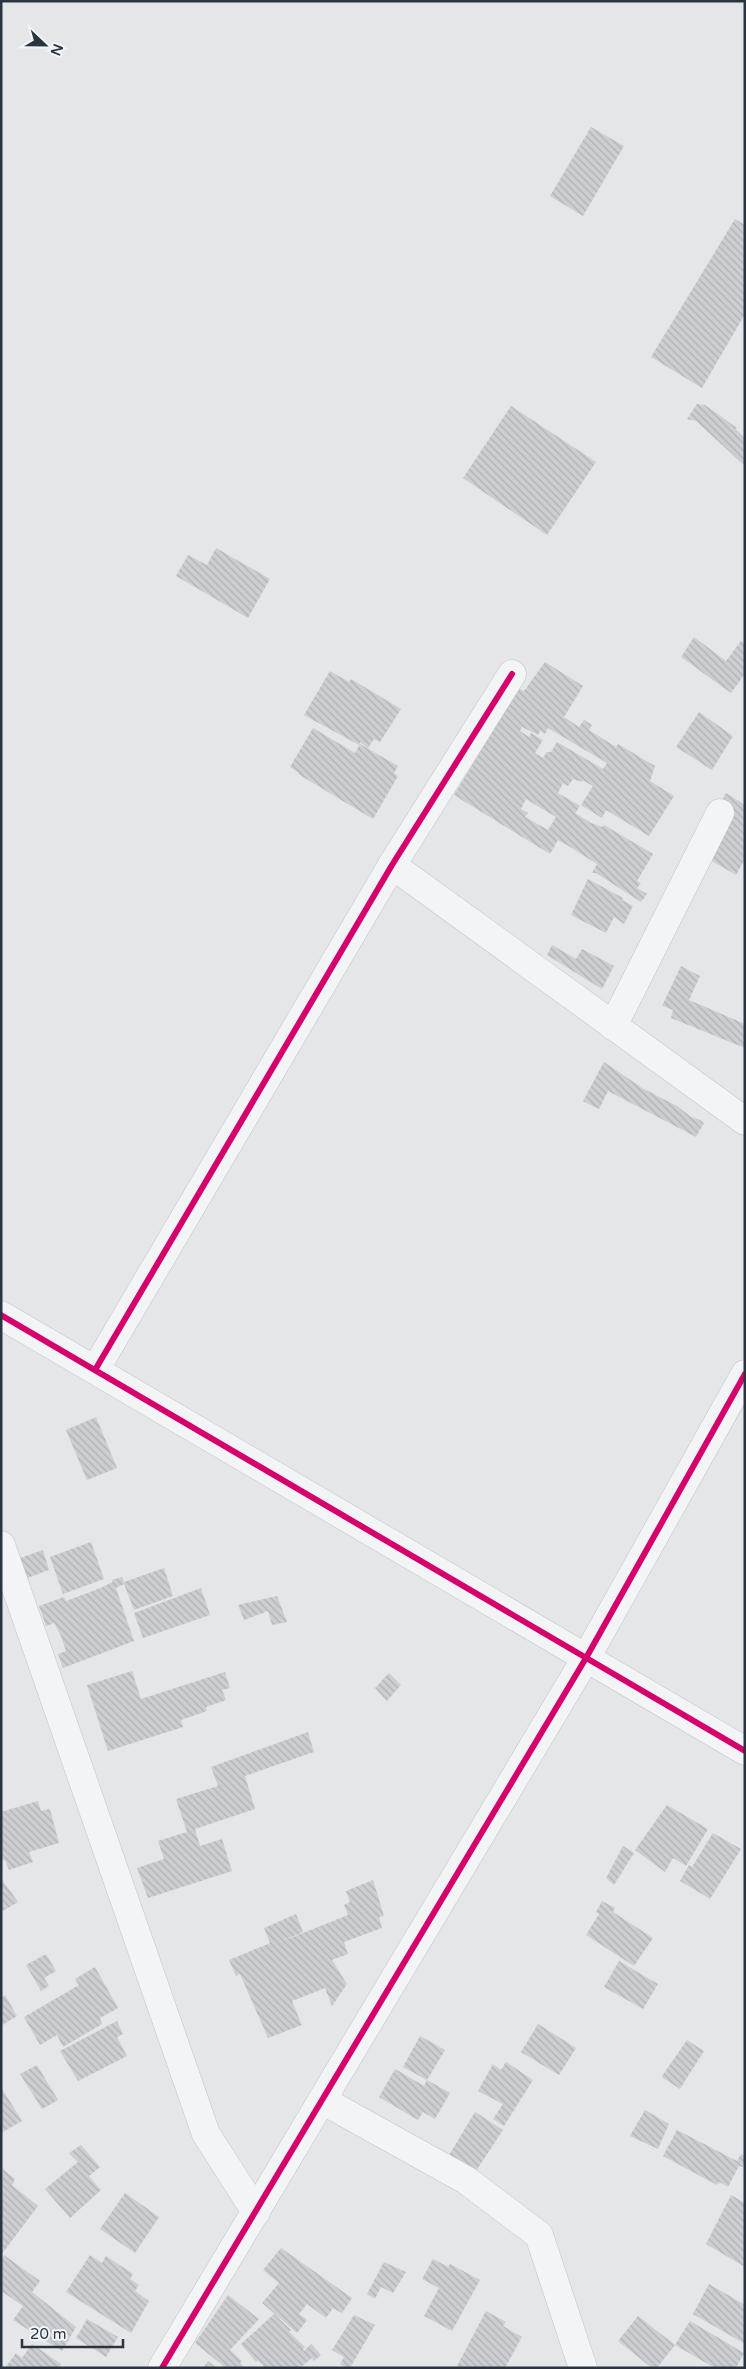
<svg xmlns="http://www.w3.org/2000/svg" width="746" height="2369" font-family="'Varela Round',sans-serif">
	<defs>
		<pattern id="building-back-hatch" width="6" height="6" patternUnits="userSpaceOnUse" patternTransform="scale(1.25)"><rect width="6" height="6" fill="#ccced1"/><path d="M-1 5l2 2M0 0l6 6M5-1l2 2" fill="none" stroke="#afb2b5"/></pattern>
	</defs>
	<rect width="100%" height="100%" fill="#e4e6e8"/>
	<g fill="url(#building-back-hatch)" fill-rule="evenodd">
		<path d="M591,127l33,19 -41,70 -33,-20z"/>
		<path d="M735,219l10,6v89l-43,74 -51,-31z"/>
		<path d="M697,404l8,1 32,23 -2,1 10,9v28l-49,-45 -9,-2z"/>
		<path d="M511,406l85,56 -49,73 -84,-57z"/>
		<path d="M216,548l54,31 -22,39 -72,-42 12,-21 19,10z"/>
		<path d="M694,637l32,24 15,-20 4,2v31l-14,19 -50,-36z"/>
		<path d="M545,662l38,24 -19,31 15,10 5,-7 8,5 -3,5 27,17 2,-3 37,22 -5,15 24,15 -25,40 -43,-26 -4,8 -21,-13 12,-19 -11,-6v2l-9,-3 -5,7 -5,-3 -5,10 22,13 -5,7 16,10 11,4 2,-2 49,29 -16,27 4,2 -4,5 10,6 -6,8 -45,-29h-4l5,-9 -30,-19 -9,-5 -8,14 -96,-59 42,-69 -2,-1 22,-38 8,4zM522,727l16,8 2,-4 5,3 3,-6 59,35 -4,6 -46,-27 -6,10h-4l-4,6 -8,-5 8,-13 -12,-7 -2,4 -9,-6zM526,799l30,18 -8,13 -23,-13 3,-4 -7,-4z"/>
		<path d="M330,671l19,11 2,-3 50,30 -21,33 -6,-3 -6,9 -8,-6 -1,3 -55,-30z"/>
		<path d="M699,712l34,24 -21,34 -36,-23z"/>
		<path d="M313,728l42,25 5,-9 38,22 -4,7 4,3 -25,43 -75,-45 1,-1 -9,-6z"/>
		<path d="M726,793l19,12v54l-9,16 -41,-24z"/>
		<path d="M588,879l35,19 -1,2 11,6 -9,18 -10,-7 -8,16 -35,-18z"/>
		<path d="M552,945l24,14 6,-10 32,17 -12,23 -55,-34z"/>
		<path d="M681,966l19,10 -11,24 56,24v24l-74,-30 2,-8 -11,-4z"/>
		<path d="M604,1062l38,26 35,18 14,11 9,3 4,3 -8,14 -88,-46 -9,18 -16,-8z"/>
		<path d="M96,1417l21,51 -30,12 -21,-50z"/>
		<path d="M91,1542l13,37 -41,15 -13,-37z"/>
		<path d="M43,1550l6,20 -22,8 -7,-20z"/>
		<path d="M164,1568l9,28 -39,14 -10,-26 -8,4 18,53 -71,27 -5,-14 8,-3 -5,-15 -7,-13 -8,3 -7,-20 25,-9 2,4 32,-12 15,-7 -1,-2 10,-3 2,5z"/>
		<path d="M201,1588l9,27 -67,23 -9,-25z"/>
		<path d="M277,1596l10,26 -15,3 -4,-14 -24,9 -6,-15z"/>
		<path d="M132,1671l9,28 84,-27 5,16 -8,2 4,10 -20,7 1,4 -26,9 2,7 -75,24 -21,-66z"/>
		<path d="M389,1673l12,12 -14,16 -12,-13z"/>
		<path d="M308,1732l6,20 -69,24 10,33 -60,20 5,17 22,-7 10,32 -84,27 -11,-30 27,-9 -6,-18 29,-9 -11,-33 42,-13 -7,-19z"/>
		<path d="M38,1801l3,10 9,-2 9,34 -30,9 4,10 -24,8 -4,-10 -4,1v-49z"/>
		<path d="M667,1805l41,24 -22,37 -13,-8 -8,14 -30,-22z"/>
		<path d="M713,1833l28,16 -31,50 -30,-18 9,-16 3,2z"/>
		<path d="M623,1846l11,7 -20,32 -8,-7z"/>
		<path d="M1,1878l17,24 -17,10z"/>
		<path d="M373,1880l11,36 -5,1 3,11 -38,14 4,12 -16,6 15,24 -15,22 -7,-18 -33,13 10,24 -34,13 -28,-64 -4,2 -7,-16 41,-17 -6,-15 32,-14 7,18 -25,11 70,-28 -4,-10 6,-3 -4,-11z"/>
		<path d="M602,1901l13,7 -2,4 40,26 -19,28 -48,-31 13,-21 -3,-2z"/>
		<path d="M46,1954l10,17 -12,7 5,8 -8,5 -15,-26z"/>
		<path d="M619,1961l39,23 -15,25 -39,-22z"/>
		<path d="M95,1967l23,41 -18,10 2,6 -39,23 -6,-12 -17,10 -16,-28 55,-32 -4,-6z"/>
		<path d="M5,1995l12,21 -16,10v-28z"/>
		<path d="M117,2021l6,13 -6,3 10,19 -49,25 -18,-30z"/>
		<path d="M538,2024l38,24 -17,27 -38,-23z"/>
		<path d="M420,2036l25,14 -18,30 -24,-13z"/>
		<path d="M687,2040l17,11 -24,38 -17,-11 -1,-2z"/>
		<path d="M506,2062l27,18 -29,46 -11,-7 10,-15 -25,-13 15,-27 8,6z"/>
		<path d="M37,2065l21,35 -16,9 -22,-35z"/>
		<path d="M395,2069l29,17 3,-6 23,13 -15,26 -12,-7 -5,8 -39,-23z"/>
		<path d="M1,2087l21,34 -21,12z"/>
		<path d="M645,2110l24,14 -11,25 -28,-13z"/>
		<path d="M475,2112l28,18 -29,44 -26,-17z"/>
		<path d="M677,2130l60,31 4,-7 4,2 -2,11 -4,-1 -11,21 -9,-5 -2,3 -54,-29z"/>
		<path d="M81,2145l19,22 -11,9 12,14 -31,28 -25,-29 33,-27 -9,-9z"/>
		<path d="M3,2169l12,10 -3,6 26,21 -37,49z"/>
		<path d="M125,2193l34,24 -24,36 -35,-24z"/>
		<path d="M731,2195l14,8v64l-39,-23z"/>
		<path d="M281,2248l71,50 -10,15 -9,-5 -7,10 -19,-14 -8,10 8,6 -10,13 -35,-30 17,-20 -16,-13z"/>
		<path d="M4,2255l36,26 -8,11 44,35 -14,24 -49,-31 10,-14 -22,-15v-32z"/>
		<path d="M90,2255l12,8 4,-7 27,18 -3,5 9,6 -4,6 14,10 -18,32 -65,-41z"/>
		<path d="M433,2259l15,8 2,-3 30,16 -28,51 -28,-15 15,-28 -17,-9z"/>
		<path d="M384,2262l22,10 -13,21 -12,-6 -6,12 -8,-5z"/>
		<path d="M709,2284l36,21v39l-52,-30z"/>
		<path d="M228,2295l31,24 -29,31 12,11 -2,2 4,5h-18l-31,-25z"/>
		<path d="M486,2311l20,11 -3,4 19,11 -17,31h-49z"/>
		<path d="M274,2314l17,16 -2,2 16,15 -2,2 1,2 7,-7 10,11 -7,6 -2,-3 -12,10h-35l-7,-8 -2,2 -15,-18z"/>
		<path d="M354,2315l21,10 -25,43h-4l-6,-4 4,-7 -12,-7z"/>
		<path d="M638,2316l37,29 -18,23h-5l-34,-27z"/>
		<path d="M87,2319l31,18 -12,20 -30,-19z"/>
		<path d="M690,2321l54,32 -8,15h-21l-40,-23z"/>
		<path d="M32,2344l29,20 -2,4h-54l11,-15 6,5z"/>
		<path d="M208,2361l6,5 3,2h-14z"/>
	</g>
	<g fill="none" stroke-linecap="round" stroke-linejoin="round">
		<defs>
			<g id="minor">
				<path d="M392,865l353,256"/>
				<path d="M613,1026l107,-213"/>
				<path d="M1,1315l744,436"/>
				<path d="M95,1370l297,-505 120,-191"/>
				<path d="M1,1545l205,589 50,78"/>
				<path d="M322,2100l144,80 73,55 44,133"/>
				<path d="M162,2368l424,-710 159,-284"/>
			</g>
		</defs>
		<use href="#minor" stroke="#c2c4c6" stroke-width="29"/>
		<use href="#minor" stroke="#f3f4f5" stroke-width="28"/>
		<defs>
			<g id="cycleway">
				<path d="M1,1315l744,436"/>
				<path d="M95,1370l297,-505 120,-191"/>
				<path d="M162,2368l424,-710 159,-284"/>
			</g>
		</defs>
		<use href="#cycleway" stroke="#f2f5f7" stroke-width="9"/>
		<use href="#cycleway" stroke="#d6006c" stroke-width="6"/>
	</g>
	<rect width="746" height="2369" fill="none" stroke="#2b3541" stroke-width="5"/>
	<g transform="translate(45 45) rotate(112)" stroke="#f2f5f7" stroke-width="4" paint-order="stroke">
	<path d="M0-4L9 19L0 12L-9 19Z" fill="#2b3541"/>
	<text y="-8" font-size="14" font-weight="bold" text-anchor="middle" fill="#2b3541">N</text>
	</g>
	<path d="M22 2339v8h101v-8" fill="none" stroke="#2b3541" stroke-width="2.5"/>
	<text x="30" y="2339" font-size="15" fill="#2b3541" stroke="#f2f5f7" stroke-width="4" paint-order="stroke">20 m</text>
</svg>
